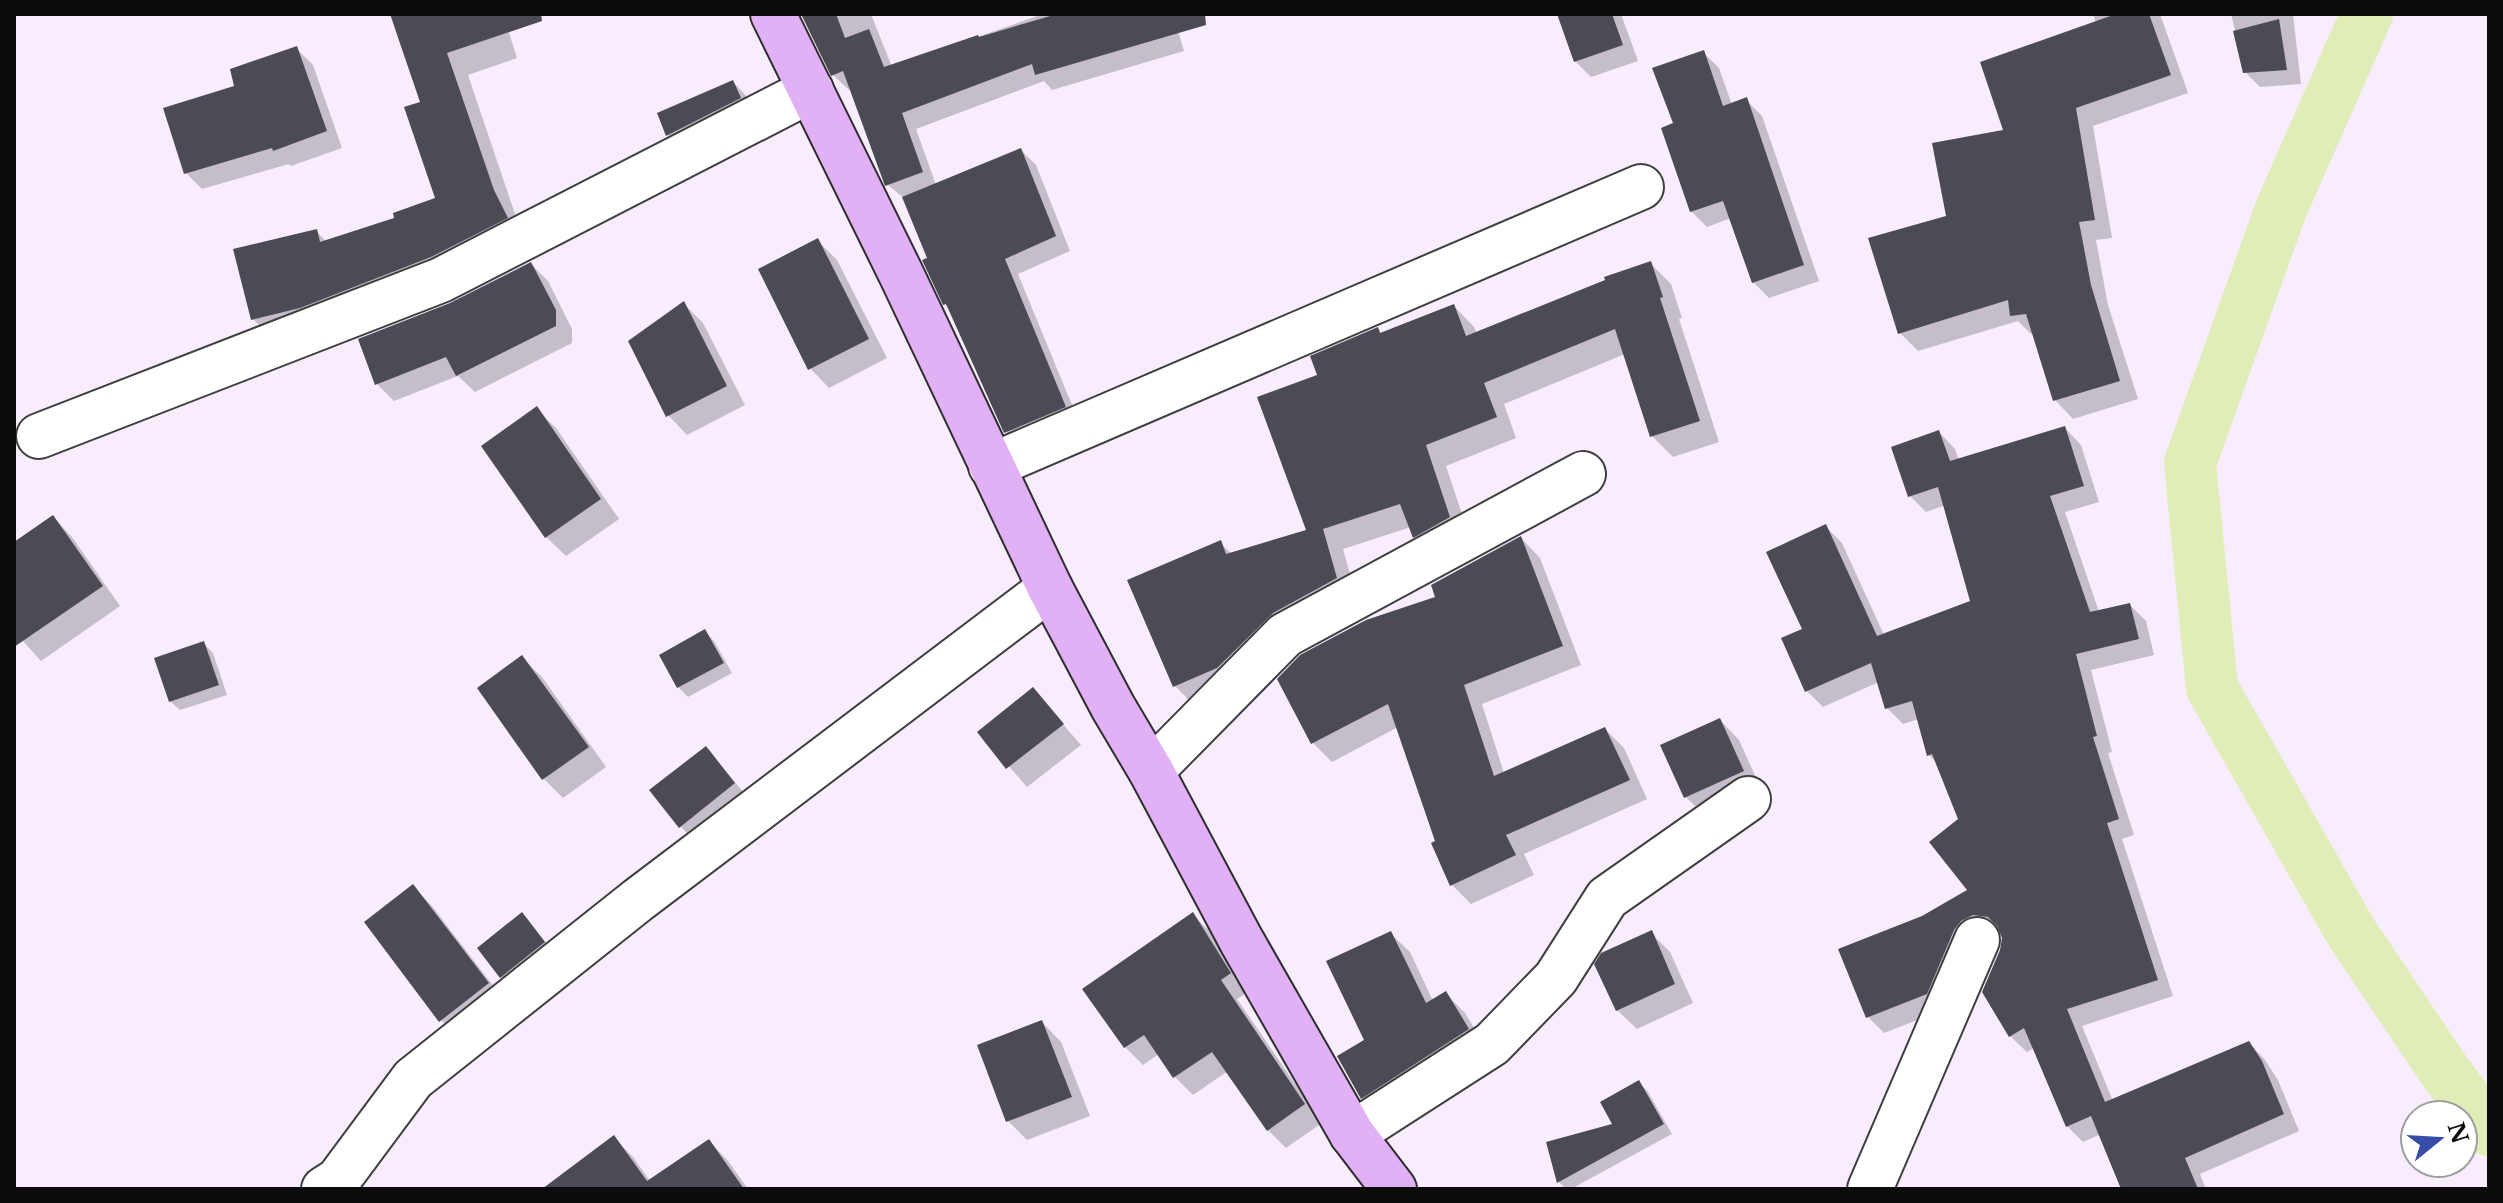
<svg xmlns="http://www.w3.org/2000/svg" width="2503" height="1203" font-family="'Libre Baskerville',serif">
	<rect width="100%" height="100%" fill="#f7edfc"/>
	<g fill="#0003">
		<path d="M392,14h111l14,44 -49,17 47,139 13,25 -253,102 -22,-22 63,-88 11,11 70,-23 40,-20 -14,-96z"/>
		<path d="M802,14h69l21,53 151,-53h130l11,37 -132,39 -8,-9 -128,48 20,56 85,-35 15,15 34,86 -52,23 61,148 -58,25 -15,-15 -56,-123 -5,-5 -40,-105 -18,-15 -35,-95 -3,1 -16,-15z"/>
		<path d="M1559,14h62l17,47 -47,16 -16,-16z"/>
		<path d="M2093,14h67l28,79 -95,33 19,112 -16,2 12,65 30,94 -65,20 -18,-19 -21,-67 -3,1 -13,-13 -100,30 -18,-18 48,-115 58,-87 90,-108z"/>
		<path d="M2231,14h62l8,70 -41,3 -15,-15z"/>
		<path d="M297,49l16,16 29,83 -51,18 -2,-2 -87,25 -16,-16 51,-85z"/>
		<path d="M1703,52l16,16 13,37 14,-5 16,16 57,165 -50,17 -16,-16 -22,-64 -24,9 -16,-16 -16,-86z"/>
		<path d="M733,82l19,20 -65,52 -19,-19 -9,-21z"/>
		<path d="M818,241l19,19 50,98 -58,30 -19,-20z"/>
		<path d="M531,264l17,17 24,48v14l-97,49 -17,-16 -64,25 -17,-17 -17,-44 91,-35z"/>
		<path d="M1651,264l20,20 11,34 -3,1 40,123 -46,15 -21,-21 -27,-82 -121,50 12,34 -70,28 24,72 -35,19 -21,-21 -3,-9 -68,22 14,50 -161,108 -21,-21 45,-143 12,11 77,-22 11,-156 58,-47 4,5 72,-28 20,21 3,7z"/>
		<path d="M684,304l19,19 42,82 -58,30 -19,-20z"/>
		<path d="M536,409l20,19 63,91 -53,37 -20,-19z"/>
		<path d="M2065,428l16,17 18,57 -34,10 34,100 31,-7 16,16 8,34 -63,15 21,82 -4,1 26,82 -12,4 51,157 -91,30 31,75 136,-58 16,17 13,20 21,51 -99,43 6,15h-82l-23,-55 -18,8 -16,-16 -32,-79 -8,5 -17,-16 -8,-104 -11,-1 -48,79 -59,23 -16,-16 54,-99 48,-27 -9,-71 -23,-56 -9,-9 -10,-36 -16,5 -16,-16 -8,-26 -56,25 -16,-16 -3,-61 22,-103 16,16 42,92 89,-33 -27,-97 -20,7 -16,-16 29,-64 16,17 4,11z"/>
		<path d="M53,517l19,20 48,69 -79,55 -27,-30v-87z"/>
		<path d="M1521,538l19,20 41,107 -99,39 22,69 101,-44 19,19 23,51 -123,55 10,21 -63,29 -19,-19 -54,-158 -66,35 -19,-19 125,-145z"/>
		<path d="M705,632l9,9 18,32 -44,24 -10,-10 -16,-31z"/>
		<path d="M204,644l9,9 14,42 -47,15 -10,-9z"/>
		<path d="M522,658l20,19 64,90 -43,31 -19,-19z"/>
		<path d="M1033,690l48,55 -54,42 -47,-54z"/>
		<path d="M1720,720l19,20 23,51 -57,25 -19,-19z"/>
		<path d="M706,749l47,54 -53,43 -20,-20z"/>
		<path d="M413,887l19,19 75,98 -47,36 -19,-20z"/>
		<path d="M1192,914l18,18 38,60 -11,7 85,124 -36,25 -18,-18 -40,-59 -35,24 -18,-18 -16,-23 -16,11 -18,-18 -40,-58z"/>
		<path d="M522,915l41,47 -42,34 -20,-19z"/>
		<path d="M1390,933l20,19 23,49 12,-8 20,20 22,36 -105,68 -19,-20 3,-56z"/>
		<path d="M1651,933l19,19 23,51 -56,26 -20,-19z"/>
		<path d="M1042,1022l19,20 29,74 -63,24 -19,-19z"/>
		<path d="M1639,1082l9,10 24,42 -101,55h-5l-7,-7 56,-57z"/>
		<path d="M614,1138l19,19 17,24 59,-40 19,20 20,28h-203z"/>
	</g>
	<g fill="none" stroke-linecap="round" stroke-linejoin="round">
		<path stroke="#e1edb8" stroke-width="52" d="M2367,14l-86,195 -91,254 22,225 139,244 95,141 43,57"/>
	</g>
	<g fill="#4c4a53">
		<path d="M390,14h151l1,7 -95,32 47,137 14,28 -77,39 -131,51 -49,12 -18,-71 84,-20 3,13 74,-24 -1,-5 42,-15 -31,-91 16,-5z"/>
		<path d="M801,14h35l9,24 24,-9 15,38 94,-32 1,2 78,-23h148l1,11 -171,50 -3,-11 -130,49 21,59 -38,14 -42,-115 -12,5z"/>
		<path d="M1557,14h55l11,31 -49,17z"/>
		<path d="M2116,14h33l22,61 -95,33 19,112 -16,2 12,63 29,96 -67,20 -27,-87 -16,2 -2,-16 -110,34 -30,-96 78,-22 -14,-73 71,-13 -23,-68z"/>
		<path d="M2279,19l8,51 -44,3 -10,-42z"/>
		<path d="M297,46l30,85 -54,20 -1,-3 -88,26 -21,-66 71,-22 -4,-17z"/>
		<path d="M1704,50l19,56 24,-9 57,168 -52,18 -29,-82 -33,11 -29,-84 12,-5 -21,-55z"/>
		<path d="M733,80l8,18 -75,38 -9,-23z"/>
		<path d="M1021,148l35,88 -51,23 61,148 -62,26 -58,-129 -3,1 -21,-45 5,-2 -25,-61z"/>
		<path d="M818,238l51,101 -61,31 -50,-101z"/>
		<path d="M1651,261l12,36 -3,1 40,123 -50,16 -35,-108 -131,54 13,34 -71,28 24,72 -37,21 -13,-34 -77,25 14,49 -64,35 -56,55 -44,19 -46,-107 94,-40 5,14 80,-24 -49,-133 60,-22 -7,-19 68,-29 2,6 74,-29 12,32 139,-56 -1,-3z"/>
		<path d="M531,262l25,48v16l-100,50 -10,-19 -71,28 -17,-46 92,-36z"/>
		<path d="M684,301l43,85 -61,31 -38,-76z"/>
		<path d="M537,406l64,93 -56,39 -64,-92z"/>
		<path d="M2065,426l19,60 -34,10 40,116 40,-9 9,36 -63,15 21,82 -4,1 26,82 -12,4 51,157 -91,29 38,93 144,-61 13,20 22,53 -99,44 13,31h-77l-30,-73 -25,11 -42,-99 -15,9 -27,-45 18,-42 2,-12 -5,-12 -9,-9 -15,-2 -12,6 -7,9 -27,64 -61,24 -28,-69 84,-33 45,-26 -38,-48 29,-23 -26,-65 -5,2 -15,-55 -27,8 -14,-46 -66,29 -24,-54 21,-9 -36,-77 60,-28 51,112 93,-35 -32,-114 -30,10 -17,-50 48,-17 11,31z"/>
		<path d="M53,515l50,71 -89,61v-105z"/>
		<path d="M1521,536l42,110 -99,39 30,91 111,-49 25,53 -124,55 10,20 -66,31 -19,-43 4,-2 -47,-137 -77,40 -34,-65 23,-24 66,-35 69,-23 -4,-12z"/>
		<path d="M705,629l19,34 -47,25 -18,-33z"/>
		<path d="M204,641l15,44 -50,17 -15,-44z"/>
		<path d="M522,655l67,92 -47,33 -65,-92z"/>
		<path d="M1033,687l31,37 -58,45 -29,-37z"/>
		<path d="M1720,718l24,53 -60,27 -24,-53z"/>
		<path d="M706,746l29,37 -56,45 -30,-38z"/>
		<path d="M413,884l76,99 -50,39 -75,-100z"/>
		<path d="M522,912l23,30 -45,36 -23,-30z"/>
		<path d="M1193,912l38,61 -10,7 84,124 -38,27 -55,-79 -39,26 -29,-43 -20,13 -42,-59z"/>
		<path d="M1652,930l23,54 -59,27 -22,-47 7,-11z"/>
		<path d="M1391,931l35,72 20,-12 23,38 -108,70 -24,-43 27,-16 -38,-79z"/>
		<path d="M1042,1020l30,77 -66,25 -29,-77z"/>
		<path d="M1639,1080l25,44 -107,59 -11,-41 66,-18 -12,-22z"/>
		<path d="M614,1135l33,46 62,-42 35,50h-202z"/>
	</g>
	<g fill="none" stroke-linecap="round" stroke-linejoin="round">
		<defs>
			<g id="street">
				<path d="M39,436l402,-156 370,-190"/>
				<path d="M991,466l650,-279"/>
				<path d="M1151,771l134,-136 298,-161"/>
				<path d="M1352,1134l140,-90 64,-66 51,-80 141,-99"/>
				<path d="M324,1189l14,-9 75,-101 225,-179 412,-312"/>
				<path d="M1870,1189l107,-249"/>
			</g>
			<path id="secondary" d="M773,14l129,262 148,312 63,119 38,64 90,169 111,194 42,55"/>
		</defs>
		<use href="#street" stroke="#3f3f3f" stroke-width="48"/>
		<use href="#secondary" stroke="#2e2e2e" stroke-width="48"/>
		<use href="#street" stroke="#fff" stroke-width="44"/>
		<use href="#secondary" stroke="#e2b0f4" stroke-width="44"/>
	</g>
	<rect width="2503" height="1203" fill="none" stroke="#0c0c0c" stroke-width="32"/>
	<g transform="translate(2439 1139) rotate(72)"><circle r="38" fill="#ffffff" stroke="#9e9e9e" stroke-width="2"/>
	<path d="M0-6L14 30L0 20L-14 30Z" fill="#374da8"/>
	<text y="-12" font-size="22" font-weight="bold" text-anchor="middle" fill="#0c0c0c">N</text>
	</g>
</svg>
